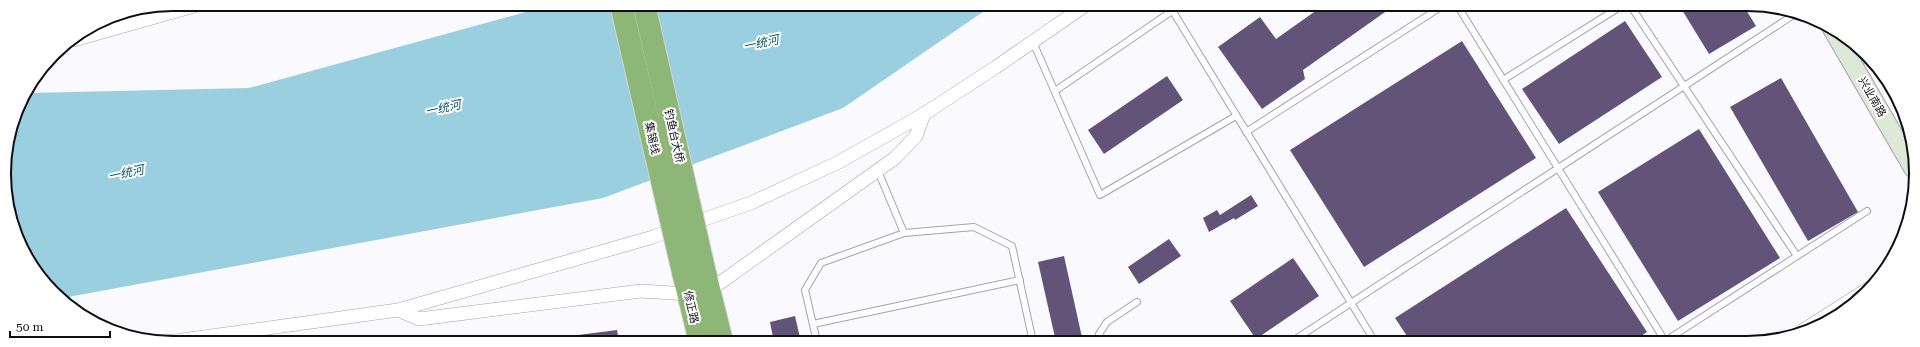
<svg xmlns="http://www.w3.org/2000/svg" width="1920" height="347" font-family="'Roboto Serif','Noto Sans SC',serif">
	<rect width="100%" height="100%" fill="#faf9fd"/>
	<path fill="#9acfdf" d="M555,4l438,1 -150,103 -240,90 -540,100 -17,-13 -33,-57 -9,-65 13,-55 10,-15 222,-5z"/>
	<g fill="#615478">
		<path d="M1324,5h71l-92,65 2,9 -43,30 -44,-62 42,-30 16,22z"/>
		<path d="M1679,5h64l13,21 -47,28z"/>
		<path d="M1625,21l37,56 -103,67 -37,-55z"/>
		<path d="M1462,41l74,117 -172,109 -74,-117z"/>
		<path d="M1167,76l16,24 -79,54 -16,-24z"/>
		<path d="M1781,78l77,134 -50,29 -78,-134z"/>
		<path d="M1699,129l81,129 -102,63 -80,-129z"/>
		<path d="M1251,195l7,11 -23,14 -1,-2 -25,14 -6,-14 14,-8 3,5z"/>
		<path d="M1566,208l81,124 -16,11 -220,-1 -16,-24z"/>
		<path d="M1169,239l12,17 -42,28 -11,-17z"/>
		<path d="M1064,256l19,86h-27l-18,-80z"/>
		<path d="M1293,258l26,38 -63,43 -26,-38z"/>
		<path d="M795,316l6,26h-27l-4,-20z"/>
		<path d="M617,330l2,12h-41v-7z"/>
	</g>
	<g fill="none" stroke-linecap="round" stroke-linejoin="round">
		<defs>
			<g id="lane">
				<path d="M1169,5l206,337"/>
				<path d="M1457,5l208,336"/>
				<path d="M1630,5l167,251"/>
				<path d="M1033,42l67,153 136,-79"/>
				<path d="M1503,80l120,-75"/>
				<path d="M1055,91l117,-80"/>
				<path d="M1246,132l198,-127"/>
				<path d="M904,233l70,-6 38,19 21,96"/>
				<path d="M813,324l207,-44"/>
				<path d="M817,342l-12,-52 16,-27 83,-30 -26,-62"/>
				<path d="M1101,342l-2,-8 8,-12 30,-20"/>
				<path d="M1291,342l504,-328"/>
				<path d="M1662,343l205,-132"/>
			</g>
			<g id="street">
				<path d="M74,40l127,-36"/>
				<path d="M398,310l21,9 222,-28 47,3 22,-4 185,-132 21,-22 8,-22 72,-47 90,-62"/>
				<path d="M1802,331l69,-44"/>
				<path d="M168,342l230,-32 255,-73 98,-34 88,-41 85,-48"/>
			</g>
			<path id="secondary" d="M1831,27l82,141"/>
			<g id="highway">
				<path d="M704,269l18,73"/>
				<path d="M683,272l17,70"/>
			</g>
		</defs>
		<use href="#lane" stroke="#a69fb2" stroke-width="8"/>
		<use href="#street" stroke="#a69fb2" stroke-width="14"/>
		<use href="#secondary" stroke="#a69fb2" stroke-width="20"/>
		<use href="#highway" stroke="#d4d4d5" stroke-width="24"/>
		<use href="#lane" stroke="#fff" stroke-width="6"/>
		<use href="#street" stroke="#fff" stroke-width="13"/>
		<use href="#secondary" stroke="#dde9d6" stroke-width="18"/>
		<use href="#highway" stroke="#8eb676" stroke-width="22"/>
		<defs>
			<g id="highway-bridge">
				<path d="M621,4l62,268"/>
				<path d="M644,4l60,265"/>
			</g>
		</defs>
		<use href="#highway-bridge" stroke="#d4d4d5" stroke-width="24" stroke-linecap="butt"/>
		<use href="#highway-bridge" stroke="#8eb676" stroke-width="22"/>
	</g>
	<g text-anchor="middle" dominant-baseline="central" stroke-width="4" stroke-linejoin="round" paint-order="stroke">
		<g font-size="11" fill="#100e15" stroke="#fff">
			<text transform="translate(1872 97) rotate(60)">兴业南路</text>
			<text transform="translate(674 136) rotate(77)">钓鱼台大桥</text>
			<text transform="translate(652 138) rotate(77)">集锡线</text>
			<text transform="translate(691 307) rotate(77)">修正路</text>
		</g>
		<g font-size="12" font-style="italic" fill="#065465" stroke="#fff">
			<text transform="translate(761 43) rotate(-12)">一统河</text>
			<text transform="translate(443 108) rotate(-12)">一统河</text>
			<text transform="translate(126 173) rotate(-12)">一统河</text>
		</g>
	</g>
	<path d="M0 0H1920V347H0ZM173 11H1747A162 162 0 0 1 1909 173V174A162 162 0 0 1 1747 336H173A162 162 0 0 1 11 174V173A162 162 0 0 1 173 11Z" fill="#fff" fill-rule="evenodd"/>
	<path fill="none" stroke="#100e15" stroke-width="2" d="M173 11H1747A162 162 0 0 1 1909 173V174A162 162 0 0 1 1747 336H173A162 162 0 0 1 11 174V173A162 162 0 0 1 173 11Z"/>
	<path d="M10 331v6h100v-6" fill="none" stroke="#100e15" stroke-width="2"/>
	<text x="16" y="331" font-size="12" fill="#100e15" stroke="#ffffff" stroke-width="3" paint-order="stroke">50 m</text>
</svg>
